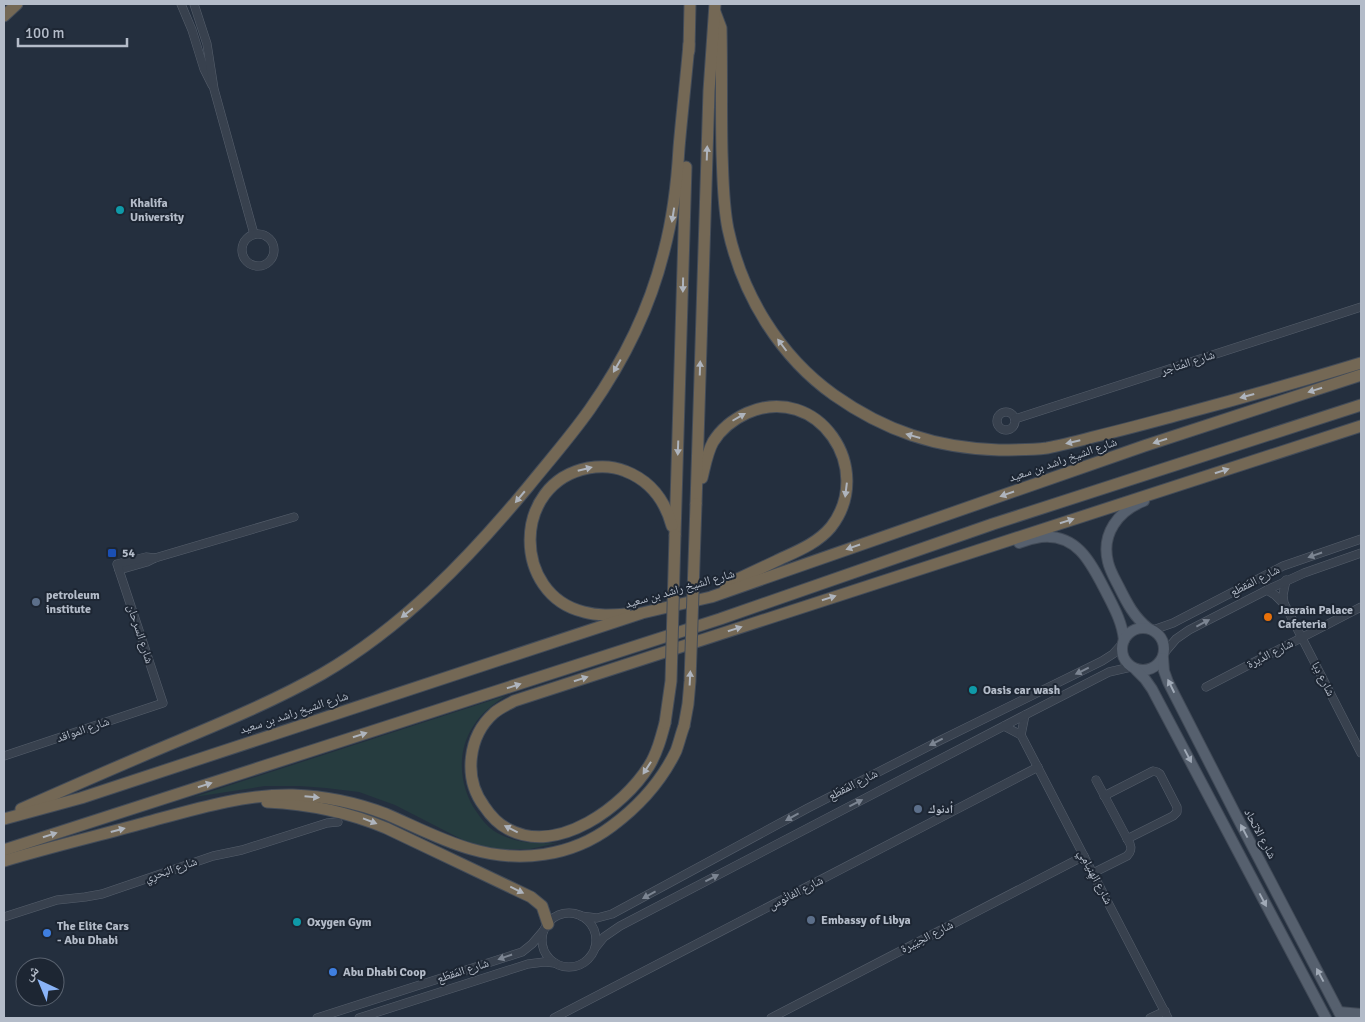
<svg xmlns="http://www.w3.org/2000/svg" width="1365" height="1022" font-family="Signika,'Noto Naskh Arabic',sans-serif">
	<rect width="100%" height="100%" fill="#242f3e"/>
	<path fill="#263c3f" d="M505,696c-11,8 -24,17 -31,29 -18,26 -15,61 2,86 5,8 11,15 18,20 19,12 42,13 63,12l-27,6h-34l-31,-8 -70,-36 -36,-13 -33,-4 -27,-2h-34l-71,11z"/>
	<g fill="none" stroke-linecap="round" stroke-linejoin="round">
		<defs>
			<g id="minor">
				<path d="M181,4l11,26 12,39 8,16"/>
				<path d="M194,4l13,40 7,45 40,145"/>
				<circle cx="258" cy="250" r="16"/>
				<circle cx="1006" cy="421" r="9"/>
				<path d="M1015,419l346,-112"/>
				<path d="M119,570l28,-8 8,-4 139,-41"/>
				<path d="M1267,590l8,5 10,10 76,148"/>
				<path d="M1284,603l-1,-8 3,-15"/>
				<path d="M1153,630l20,-7 110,-57 78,-27"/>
				<path d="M1165,652l11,-13 13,-9 78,-40 37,-17 57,-20"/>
				<path d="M1206,687l155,-80"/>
				<path d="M1004,726l17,9 147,283"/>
				<path d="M1021,735l4,-20"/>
				<path d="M4,756l159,-53 -46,-139 29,-7 9,1"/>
				<path d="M1104,796l49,-25 4,1 3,2 17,33v5l-4,4 -46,23"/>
				<path d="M1093,873l34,-17c4,-4 5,-7 3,-12l-34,-64"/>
				<circle cx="569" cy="940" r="27"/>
				<path d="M581,916l16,2 15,-4 196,-106 133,-68 161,-79 11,-7 9,-10"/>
				<path d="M4,917l53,-17 28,-3 17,-3 111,-38 29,-6 85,-27 11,-1"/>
				<path d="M596,947l8,-10 16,-11 405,-211 84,-43 22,-5"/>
				<path d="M317,1018l205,-66 10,-8 12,-14"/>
				<path d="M359,1018l169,-54 16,-2 11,1"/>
				<path d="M554,1018l484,-251"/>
				<path d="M771,1018l313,-162"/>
				<path d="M1150,1018l15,-7"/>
			</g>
			<g id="major">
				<path d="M1144,501c-26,10 -43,33 -36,61 2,9 7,17 11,25 8,16 15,30 29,41"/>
				<path d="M1019,543c7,-3 15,-5 22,-6 36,-4 50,26 64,53 8,16 17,31 19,50"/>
				<circle cx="1143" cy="649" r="21"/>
				<path d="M1163,658l1,13 4,11 69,135 105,201"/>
				<path d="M1136,670l9,9 7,10 174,329"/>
				<path d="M1339,1012l22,2"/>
			</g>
			<g id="highway">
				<path d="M715,12l6,16c1,42 0,83 1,125 1,25 1,51 6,76 14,65 51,127 106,166 51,36 102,53 165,55 16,0 32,0 48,-2 16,-3 31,-7 46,-11 30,-7 59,-15 89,-23 60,-16 120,-33 179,-51"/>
				<path d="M4,16l13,-12"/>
				<path d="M689,51l1,-47"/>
				<path d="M702,478c3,-12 5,-25 11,-36 8,-13 21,-23 34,-29 71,-31 129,56 84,114 -14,17 -36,25 -55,34 -17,8 -34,16 -51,24"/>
				<path d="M696,504l13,-413 6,-87"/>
				<path d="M675,535l11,-368"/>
				<path d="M626,614c-14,1 -28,2 -42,-2 -72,-17 -73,-129 4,-144 12,-2 25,-2 37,3 26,10 40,29 47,55"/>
				<path d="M665,723c-4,15 -8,30 -16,43 -25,40 -91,90 -141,63 -10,-5 -18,-14 -24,-23 -21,-28 -16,-70 10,-93 6,-5 13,-8 20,-12l847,-275"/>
				<path d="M267,802c41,2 81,10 119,26l145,69 11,9 6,18"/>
				<path d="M21,809c52,-23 104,-46 157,-68 48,-20 98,-41 144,-67 81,-47 147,-116 206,-187 21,-26 43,-51 62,-78 33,-47 60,-101 74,-158 9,-34 13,-68 15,-103 3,-35 7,-69 10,-104"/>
				<path d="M4,819l77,-21 561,-185 69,-16 433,-151 217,-71"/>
				<path d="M4,850l716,-231 273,-95 368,-119"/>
				<path d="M4,861c46,-14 93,-25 140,-38 48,-13 98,-29 149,-28 32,1 64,8 93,19 28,12 56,27 85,35 48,14 100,8 141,-23 27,-20 49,-44 64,-75 3,-8 5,-17 8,-25"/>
			</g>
		</defs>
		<use href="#minor" stroke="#565f6c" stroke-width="9"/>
		<use href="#major" stroke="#414a57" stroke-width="12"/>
		<use href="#highway" stroke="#434c59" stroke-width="13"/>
		<use href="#minor" stroke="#38414e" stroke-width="8"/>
		<use href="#major" stroke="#56606e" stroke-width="10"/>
		<use href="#highway" stroke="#746855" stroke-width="11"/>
		<defs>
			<g id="highway-bridge">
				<path d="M665,723l6,-42 4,-146"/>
				<path d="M684,726l4,-22 2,-23 6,-177"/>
			</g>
		</defs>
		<use href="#highway-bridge" stroke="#434c59" stroke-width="13" stroke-linecap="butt"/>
		<use href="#highway-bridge" stroke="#746855" stroke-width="11"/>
	</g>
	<defs><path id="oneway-solid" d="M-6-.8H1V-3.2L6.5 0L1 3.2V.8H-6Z" transform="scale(1.25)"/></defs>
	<g fill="#aeb4bd">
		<use href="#oneway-solid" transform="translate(707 153) rotate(-88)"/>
		<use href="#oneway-solid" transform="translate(673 215) rotate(99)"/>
		<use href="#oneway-solid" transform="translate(683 285) rotate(91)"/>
		<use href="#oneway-solid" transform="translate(782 345) rotate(-127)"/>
		<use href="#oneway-solid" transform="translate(617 366) rotate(120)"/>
		<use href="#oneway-solid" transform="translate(700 368) rotate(-88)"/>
		<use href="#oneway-solid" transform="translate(1315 390) rotate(162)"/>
		<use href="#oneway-solid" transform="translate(1247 396) rotate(165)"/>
		<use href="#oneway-solid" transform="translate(739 417) rotate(-30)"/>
		<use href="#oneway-solid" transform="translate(913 436) rotate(-164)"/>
		<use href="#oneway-solid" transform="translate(1160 441) rotate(162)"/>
		<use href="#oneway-solid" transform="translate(1073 442) rotate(167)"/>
		<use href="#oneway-solid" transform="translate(678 448) rotate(92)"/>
		<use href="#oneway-solid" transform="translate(585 469) rotate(-14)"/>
		<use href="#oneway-solid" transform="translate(1222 471) rotate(-18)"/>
		<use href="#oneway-solid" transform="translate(846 490) rotate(97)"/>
		<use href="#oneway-solid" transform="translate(1007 494) rotate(161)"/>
		<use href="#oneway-solid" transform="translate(520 497) rotate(130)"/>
		<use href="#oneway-solid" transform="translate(1067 521) rotate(-18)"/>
		<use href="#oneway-solid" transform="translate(853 547) rotate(161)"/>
		<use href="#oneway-solid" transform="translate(829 598) rotate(-18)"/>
		<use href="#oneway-solid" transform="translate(407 613) rotate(142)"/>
		<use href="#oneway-solid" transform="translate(735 629) rotate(-18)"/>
		<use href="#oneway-solid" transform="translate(690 678) rotate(-87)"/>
		<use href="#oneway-solid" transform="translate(581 679) rotate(-18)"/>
		<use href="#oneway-solid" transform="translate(514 686) rotate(-18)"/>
		<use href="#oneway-solid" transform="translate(360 735) rotate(-18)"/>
		<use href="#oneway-solid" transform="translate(647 768) rotate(123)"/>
		<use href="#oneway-solid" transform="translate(205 785) rotate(-18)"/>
		<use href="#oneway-solid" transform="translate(312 797) rotate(5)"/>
		<use href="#oneway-solid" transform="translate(370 821) rotate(21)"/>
		<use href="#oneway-solid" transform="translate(511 829) rotate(-153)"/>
		<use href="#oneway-solid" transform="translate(118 830) rotate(-15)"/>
		<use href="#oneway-solid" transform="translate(50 835) rotate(-18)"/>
		<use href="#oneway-solid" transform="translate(517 890) rotate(26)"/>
	</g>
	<g fill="#7c8592">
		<use href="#oneway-solid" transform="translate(1315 555) rotate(161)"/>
		<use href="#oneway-solid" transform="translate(1203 623) rotate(-28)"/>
		<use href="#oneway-solid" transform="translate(1082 671) rotate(154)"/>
		<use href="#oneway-solid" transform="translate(936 742) rotate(153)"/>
		<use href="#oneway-solid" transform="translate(856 803) rotate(-27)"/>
		<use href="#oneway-solid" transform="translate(792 817) rotate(151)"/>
		<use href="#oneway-solid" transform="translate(712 878) rotate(-27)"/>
		<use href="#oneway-solid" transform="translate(649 895) rotate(151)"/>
		<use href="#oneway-solid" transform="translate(505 957) rotate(161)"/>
	</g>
	<g fill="#a1aab7">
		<use href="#oneway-solid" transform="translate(1171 686) rotate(-116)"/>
		<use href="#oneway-solid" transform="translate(1188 756) rotate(62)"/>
		<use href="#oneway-solid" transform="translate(1244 831) rotate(-118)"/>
		<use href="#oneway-solid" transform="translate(1263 900) rotate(62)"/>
		<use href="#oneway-solid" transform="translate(1320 975) rotate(-118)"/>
	</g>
	<g fill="#0f9aa8" stroke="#1d2633" stroke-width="2">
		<circle cx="120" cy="210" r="5"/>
		<circle cx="973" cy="690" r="5"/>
		<circle cx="297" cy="922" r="5"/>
	</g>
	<rect fill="#1a4fb4" stroke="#1d2633" stroke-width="2" x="107" y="548" width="10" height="10" rx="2.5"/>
	<g fill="#5c6f8a" stroke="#1d2633" stroke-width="2">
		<circle cx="36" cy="602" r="5"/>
		<circle cx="918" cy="809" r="5"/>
		<circle cx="811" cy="920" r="5"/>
	</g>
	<circle fill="#e8710a" stroke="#1d2633" stroke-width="2" cx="1268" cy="617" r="5"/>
	<g fill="#3f7fe0" stroke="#1d2633" stroke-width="2">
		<circle cx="47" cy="933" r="5"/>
		<circle cx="333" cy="972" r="5"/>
	</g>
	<g text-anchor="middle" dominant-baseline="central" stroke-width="4" stroke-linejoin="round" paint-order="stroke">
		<g font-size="12" font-weight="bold" fill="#b4bcc9" stroke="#1d2633" text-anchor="start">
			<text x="130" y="203">Khalifa<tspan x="130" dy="14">University</tspan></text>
			<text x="122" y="553">54</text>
			<text x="46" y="595">petroleum<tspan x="46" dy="14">institute</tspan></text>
			<text x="1278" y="610">Jasrain Palace<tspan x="1278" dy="14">Cafeteria</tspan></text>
			<text x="983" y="690">Oasis car wash</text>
			<text x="928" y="809">أدنوك</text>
			<text x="821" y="920">Embassy of Libya</text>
			<text x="307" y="922">Oxygen Gym</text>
			<text x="57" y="926">The Elite Cars<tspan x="57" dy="14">- Abu Dhabi</tspan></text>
			<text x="343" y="972">Abu Dhabi Coop</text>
		</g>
		<g font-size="12" fill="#b4bcc9" stroke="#1d2633">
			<text transform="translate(1188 363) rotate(-18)">شارع المُتاجر</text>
			<text transform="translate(1063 460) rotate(-19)">شارع الشيخ راشد بن سعيد</text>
			<text transform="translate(1255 581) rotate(-27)">شارع المَقطَع</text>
			<text transform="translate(680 589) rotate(-16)">شارع الشيخ راشد بن سعيد</text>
			<text transform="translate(140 634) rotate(72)">شارع السرحان</text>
			<text transform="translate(1270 654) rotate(-27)">شارع الدِّيرة</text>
			<text transform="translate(1323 679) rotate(63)">شارع دِبا</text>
			<text transform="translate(294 713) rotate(-18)">شارع الشيخ راشد بن سعيد</text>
			<text transform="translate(83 730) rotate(-19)">شارع المواقد</text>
			<text transform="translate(853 785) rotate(-27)">شارع المَقطَع</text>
			<text transform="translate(1260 834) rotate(62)">شارع الاتحاد</text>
			<text transform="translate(171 870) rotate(-19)">شارع البَحرِي</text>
			<text transform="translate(1095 877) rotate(62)">شارع الهِنيامِي</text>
			<text transform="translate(796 893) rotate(-27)">شارع الفانُوس</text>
			<text transform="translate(927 937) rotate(-27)">شارع الحِيَيرة</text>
			<text transform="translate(463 971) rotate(-18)">شارع المَقطَع</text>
		</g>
	</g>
	<rect width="1365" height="1022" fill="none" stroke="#b4bcc9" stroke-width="10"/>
	<g transform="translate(40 982) rotate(316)"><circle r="24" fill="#1d2633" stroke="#59626f"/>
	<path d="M0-4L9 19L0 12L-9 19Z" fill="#8ab4f8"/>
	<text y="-8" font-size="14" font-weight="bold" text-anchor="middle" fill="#b4bcc9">ش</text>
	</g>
	<path d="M18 38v8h109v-8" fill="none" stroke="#b4bcc9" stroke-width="2.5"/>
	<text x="25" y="38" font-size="15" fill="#b4bcc9" stroke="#1d2633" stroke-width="4" paint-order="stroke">100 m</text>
</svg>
